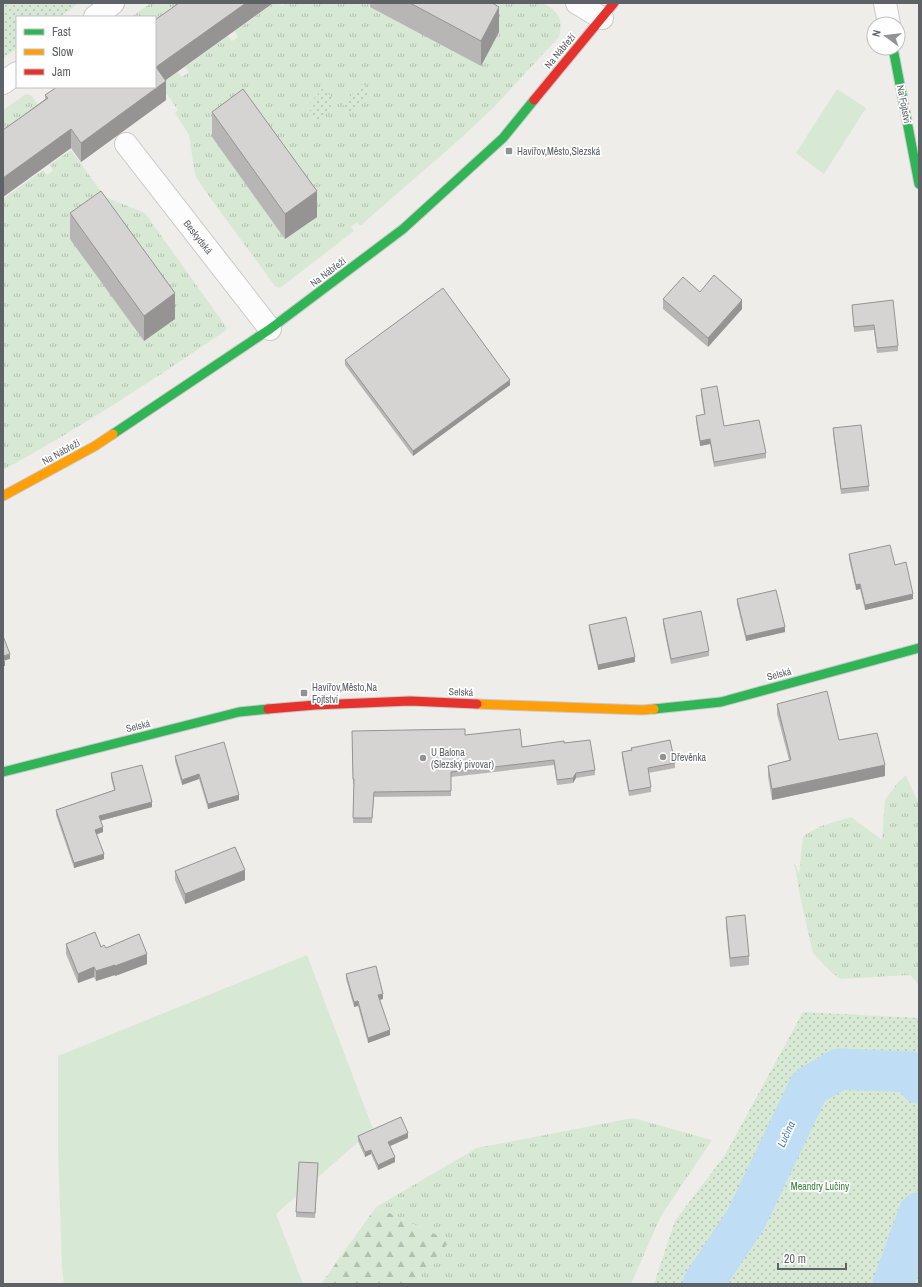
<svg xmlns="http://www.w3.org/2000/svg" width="922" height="1287" font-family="'Archivo Narrow',sans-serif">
	<defs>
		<pattern id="grass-tufts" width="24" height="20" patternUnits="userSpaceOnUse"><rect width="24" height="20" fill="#d7e9d5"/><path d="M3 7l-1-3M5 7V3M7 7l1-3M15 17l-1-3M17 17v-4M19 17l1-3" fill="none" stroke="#b2c0b1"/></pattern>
		<pattern id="forest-firs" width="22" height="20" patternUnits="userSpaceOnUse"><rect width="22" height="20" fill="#d7e9d5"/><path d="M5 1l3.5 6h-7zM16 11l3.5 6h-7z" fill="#b2c0b1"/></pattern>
		<pattern id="park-dots" width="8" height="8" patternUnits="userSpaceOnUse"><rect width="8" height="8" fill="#d7e9d5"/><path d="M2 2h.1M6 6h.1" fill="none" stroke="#b2c0b1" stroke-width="1.8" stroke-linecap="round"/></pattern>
	</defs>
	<rect width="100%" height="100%" fill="#eeede9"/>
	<g fill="url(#grass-tufts)">
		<path d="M151,3h55l-51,37v-23h-24z"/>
		<path d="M274,3h6l2,3 3,-3h258c15,8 21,17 16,34l-66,71 -33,31 -100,87 -3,-4 -6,5 3,4 -74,57 -5,-2 -72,-98 -8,-13 -6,-40 -14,-22 3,-3 -18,-25 18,-13 4,5 7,-5 -4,-5 43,-31 4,5 6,-4 -3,-6z"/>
		<path d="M26,94l5,1 15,21 -43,35v-41z"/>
		<path d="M71,150l34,47 40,16 82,115 -2,3c-72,49 -145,97 -222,139v-271l40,-29 4,5 6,-5 -3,-5z"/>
		<path d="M906,776l13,28v181l-9,-10 -70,4 -10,-8 -17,-18 -12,-52 -7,-40 5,13 4,-38 18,-10 30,-9 31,23 3,-40 14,-19z"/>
		<path d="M633,1118l79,22 -51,76 -30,68h-218l36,-43 -73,-34 101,-59z"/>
	</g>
	<path fill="url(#forest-firs)" d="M376,1207l74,34 -37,43h-92z"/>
	<g fill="url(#park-dots)">
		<path d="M3,3h76l-19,14h-43v31l-14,10z"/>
		<path d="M363,84l9,9 -20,20 -10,-9z"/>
		<path d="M323,88l9,10 -4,5 4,4 -14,14 -10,-9 6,-5 -4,-4z"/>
		<path d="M803,1012l116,6v266h-265l21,-63 50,-66z"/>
	</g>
	<g fill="#d7e9d5">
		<path d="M837,89l29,19 -42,66 -28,-21z"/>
		<path d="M307,955l66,174 -97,85 27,70h-239l-2,-17 -4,-117v-94z"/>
	</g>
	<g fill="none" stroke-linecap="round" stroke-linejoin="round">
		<g stroke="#bfdef6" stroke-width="41">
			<path d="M703,1284l43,-65 63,-132 30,-18 71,3 9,11"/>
			<path d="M893,1284l26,-71"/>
		</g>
		<defs>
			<g id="street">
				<path d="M577,3l25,15"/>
				<path d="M885,3l4,21"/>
				<path d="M95,17l18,-14"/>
				<path d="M3,83l14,-10"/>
				<path d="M126,144l144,185"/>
			</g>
			<g id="fast">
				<path d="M893,48l26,136"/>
				<path d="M113,434l157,-105 133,-100 100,-91 31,-38"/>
				<path d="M654,709l67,-7 198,-54"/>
				<path d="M3,772l236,-60 29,-3"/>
			</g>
			<g id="slow">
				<path d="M3,496l92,-50 18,-12"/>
				<path d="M477,704l165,6 12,-1"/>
			</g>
			<g id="jam">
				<path d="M534,100l80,-97"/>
				<path d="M268,709l47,-4 95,-4 67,3"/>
			</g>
		</defs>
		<use href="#street" stroke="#cac9c9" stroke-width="24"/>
		<use href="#fast" stroke="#c9c9c9" stroke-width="11"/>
		<use href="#slow" stroke="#c9c9c9" stroke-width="11"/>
		<use href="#jam" stroke="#c9c9c9" stroke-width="11"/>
		<use href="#street" stroke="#fcfcfc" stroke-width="22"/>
		<use href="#fast" stroke="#30b455" stroke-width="9"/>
		<use href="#slow" stroke="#ff9f0a" stroke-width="9"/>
		<use href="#jam" stroke="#e5322d" stroke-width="9"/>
	</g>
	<g fill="#b7b6b5">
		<path d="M179,3h94l-107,77v20l-85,62 -10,-14 -68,49v-67l42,-31v-4l110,-8z"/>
		<path d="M370,3h122l7,29 -18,34 -111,-59z"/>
		<path d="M212,112l105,105 -32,22 -73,-102z"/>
		<path d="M70,213l105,106 -31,22 -74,-102z"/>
		<path d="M700,292l42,17 -34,38 -45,-38v-10z"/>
		<path d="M852,305l46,41v5l-21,2 -3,-23 -20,2z"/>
		<path d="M345,360l165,25 -97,71 -68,-91z"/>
		<path d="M701,389l23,37 42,27v5l-52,9 -4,-23 -10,2 -4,-25v-5l8,-2 -3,-20z"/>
		<path d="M833,428l36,58v5l-28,3 -8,-61z"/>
		<path d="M849,554l46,11 18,34 -48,11 -5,-21 -4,1 -7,-31z"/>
		<path d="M737,599l48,33 -39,9 -9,-37z"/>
		<path d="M663,619l46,32v5l-38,8 -8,-40z"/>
		<path d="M589,625l46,37 -37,8 -9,-40z"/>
		<path d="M777,704l108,72 -113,24 -4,-24v-10l21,-6 -12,-46z"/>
		<path d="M352,731l113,4 57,12 42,-4 31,27v5l-19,3 -3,5 -16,2 -3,-20 -103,12v19l-77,1 -2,26h-19l1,-39h-1z"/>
		<path d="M631,748l44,15v5l-27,5 3,14v5l-22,4 -7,-39v-5l9,-2z"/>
		<path d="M175,756l64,44 -31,9 -9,-30 -17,6 -7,-24z"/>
		<path d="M111,773l41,34 -52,14 3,11 -6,2 7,25 -30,9 -18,-53v-5l58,-20 -3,-12z"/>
		<path d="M175,871l70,9 -60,24 -10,-24z"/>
		<path d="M726,917l23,39v9l-19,2 -4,-41z"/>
		<path d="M66,944l40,4 41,16 -32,12v-1l-19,6 -2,-4 -16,6 -12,-29z"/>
		<path d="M346,974l37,25 -3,1 10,35 -22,8 -10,-37 -4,1 -8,-28z"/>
		<path d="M358,1136l50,2 -18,8 5,16 -17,8 -7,-16 -6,3 -7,-16z"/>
		<path d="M318,1168l-3,50 -19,-1v-5z"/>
	</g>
	<g fill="#959493">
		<path d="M246,3h27l-117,84v-20z"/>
		<path d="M499,7v25l-18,34v-25z"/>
		<path d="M166,81v19l-85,62v-19z"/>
		<path d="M71,129v19l-68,49v-19z"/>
		<path d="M317,191v26l-32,22v-25z"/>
		<path d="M175,293v26l-31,22v-25z"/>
		<path d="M742,300v9l-34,38v-9z"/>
		<path d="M510,380v5l-97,71v-5z"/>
		<path d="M710,439v5l-10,2v-5z"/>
		<path d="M860,584v5l-4,1v-5z"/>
		<path d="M913,594v5l-48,11v-5z"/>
		<path d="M785,627v5l-39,9v-5z"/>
		<path d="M10,654v5l-7,2v-5z"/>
		<path d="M635,657v5l-37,8v-5z"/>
		<rect x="3" y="661" width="2" height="5"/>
		<path d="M885,765v11l-113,24v-11z"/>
		<path d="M576,773v5l-3,5v-5z"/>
		<path d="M199,774v5l-17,6v-5z"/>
		<path d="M239,795v5l-31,9v-5z"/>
		<path d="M152,802v5l-53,14v-5z"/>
		<path d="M103,827v5l-8,3v-5z"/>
		<path d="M104,854v5l-30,9v-5z"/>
		<path d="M245,870v10l-60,24v-10z"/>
		<path d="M147,954v10l-32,12v-10z"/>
		<path d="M115,965v10l-19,6v-10z"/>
		<path d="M94,967v10l-16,6v-9z"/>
		<path d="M383,994v5l-5,1v-5z"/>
		<path d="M358,1001v5l-4,1v-5z"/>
		<path d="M390,1030v5l-22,8v-5z"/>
		<path d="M408,1133v5l-20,9v-5z"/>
		<path d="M371,1150v4l-6,3v-5z"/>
		<path d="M395,1157v5l-17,8v-5z"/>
	</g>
	<g fill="#d5d4d2" stroke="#959493">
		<path d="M179,3h67l-90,64 10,14 -85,62 -10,-14 -68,49v-48l45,-32 -3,-3 12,-8h98v-67z"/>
		<path d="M410,3h82l7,4 -18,34z"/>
		<path d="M243,89l74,102 -32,23 -73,-102z"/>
		<path d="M101,191l74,102 -31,23 -74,-103z"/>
		<path d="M714,275l28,25 -34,38 -45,-39 20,-22 17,15z"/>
		<path d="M443,288l67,92 -97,71 -68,-91z"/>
		<path d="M893,300l5,46 -21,2 -3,-23 -20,2 -2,-22z"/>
		<path d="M717,386l7,40 35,-6 7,33 -52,9 -4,-23 -10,2 -4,-25 9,-2 -4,-25z"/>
		<path d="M861,425l8,61 -28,3 -8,-61z"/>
		<path d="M890,545l5,20 11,-3 7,32 -48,11 -5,-21 -4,1 -7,-31z"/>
		<path d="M776,590l9,37 -39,9 -9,-37z"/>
		<path d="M701,611l8,40 -38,8 -8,-40z"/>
		<path d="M626,617l9,40 -37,8 -9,-40z"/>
		<path d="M3,636l7,18 -7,2z"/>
		<path d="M827,691l12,49 38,-7 8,32 -113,24 -4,-23 23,-6 -14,-56z"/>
		<path d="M465,729v6l55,-6 2,18 42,-6v2l26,-3 5,30 -19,3 -3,5 -16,2 -3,-20 -103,12v19l-77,1 -2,26h-19l1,-39h-1l-1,-48z"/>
		<path d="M670,740l5,23 -27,5 3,19 -22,4 -7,-39 10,-2 -1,-2z"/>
		<path d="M224,742l15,53 -31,9 -9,-30 -17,6 -7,-24z"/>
		<path d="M142,765l10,37 -53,14 4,11 -8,3 9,24 -30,9 -18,-53 59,-20 -4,-17z"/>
		<path d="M235,847l10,23 -60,24 -10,-23z"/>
		<path d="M745,915l4,41 -19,2 -4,-41z"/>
		<path d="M95,932l6,15 3,-2 2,3 33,-14 8,20 -32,12v-1l-19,6 -2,-4 -16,7 -12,-30z"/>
		<path d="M376,966l7,28 -5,1 12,35 -22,8 -10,-37 -4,1 -8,-28z"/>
		<path d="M401,1117l7,16 -20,9 7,15 -17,8 -7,-15 -6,2 -7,-16z"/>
		<path d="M299,1162l19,1 -3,50 -19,-1z"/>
	</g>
	<g fill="#909394" stroke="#fff" stroke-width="1.5">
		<rect x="505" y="147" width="8" height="8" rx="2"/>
		<rect x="300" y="689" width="8" height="8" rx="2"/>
		<circle cx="663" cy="757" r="4"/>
		<circle cx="423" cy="758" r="4"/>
	</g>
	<g text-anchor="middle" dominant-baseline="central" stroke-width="3.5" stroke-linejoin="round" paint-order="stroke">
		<g font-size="10" fill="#5e6266" stroke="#fff">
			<text transform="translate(560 51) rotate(-50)">Na Nábřeží</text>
			<text transform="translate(904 104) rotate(79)">Na Fojtství</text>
			<text transform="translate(198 237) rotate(52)">Beskydská</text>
			<text transform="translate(328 272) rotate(-37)">Na Nábřeží</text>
			<text transform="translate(61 452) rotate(-29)">Na Nábřeží</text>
			<text transform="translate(779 674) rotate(-15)">Selská</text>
			<text transform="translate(461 692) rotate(2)">Selská</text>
			<text transform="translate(138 726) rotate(-14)">Selská</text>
		</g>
		<g font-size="10" fill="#5e6266" stroke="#fff" text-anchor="start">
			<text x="517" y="151">Havířov,Město,Slezská</text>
			<text x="312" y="687">Havířov,Město,Na<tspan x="312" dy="12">Fojtství</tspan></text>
			<text x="431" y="752">U Balona<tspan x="431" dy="12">(Slezský pivovar)</tspan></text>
			<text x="671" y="757">Dřevěnka</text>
		</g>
		<g font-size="10" fill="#39823d" stroke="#fff">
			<text x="820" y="1186">Meandry Lučiny</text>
		</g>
		<g font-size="11" font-style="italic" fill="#4778ae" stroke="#fff">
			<text transform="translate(786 1134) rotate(-65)">Lučina</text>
		</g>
	</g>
	<rect width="922" height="1287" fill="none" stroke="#5e6266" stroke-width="8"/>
	<rect x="16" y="16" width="140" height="72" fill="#ffffff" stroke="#bfc0c2"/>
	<rect x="24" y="29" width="20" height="6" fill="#30b455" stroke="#bfc0c2"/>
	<text x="52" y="36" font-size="12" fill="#5e6266">Fast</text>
	<rect x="24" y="49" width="20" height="6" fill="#ff9f0a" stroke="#bfc0c2"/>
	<text x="52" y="56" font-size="12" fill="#5e6266">Slow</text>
	<rect x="24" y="69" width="20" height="6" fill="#e5322d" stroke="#bfc0c2"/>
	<text x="52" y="76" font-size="12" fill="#5e6266">Jam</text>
	<g transform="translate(886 36) rotate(285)"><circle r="19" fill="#ffffff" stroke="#bfc0c2"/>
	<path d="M0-3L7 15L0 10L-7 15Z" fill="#909394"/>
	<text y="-6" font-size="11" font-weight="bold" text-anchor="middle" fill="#5e6266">N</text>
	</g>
	<path d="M778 1263v6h68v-6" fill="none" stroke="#5e6266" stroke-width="2"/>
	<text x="784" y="1263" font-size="12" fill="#5e6266" stroke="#ffffff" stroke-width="3" paint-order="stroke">20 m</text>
</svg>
